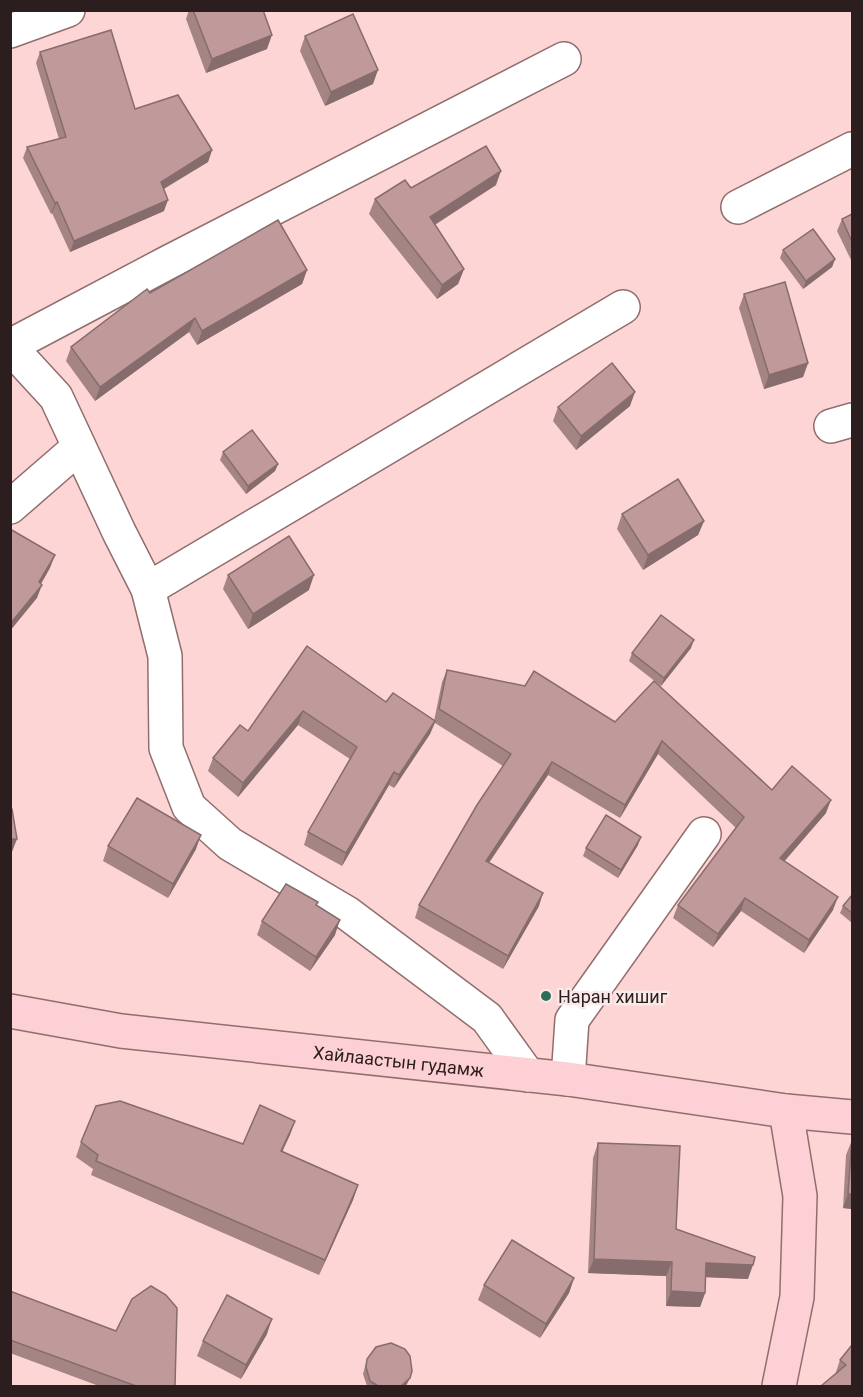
<svg xmlns="http://www.w3.org/2000/svg" width="863" height="1397" font-family="Roboto,sans-serif">
	<rect width="100%" height="100%" fill="#fed5d5"/>
	<g fill="none" stroke-linecap="round" stroke-linejoin="round">
		<defs>
			<g id="street">
				<path d="M10,31l58,-21"/>
				<path d="M738,207l114,-58"/>
				<path d="M10,346l157,-83 397,-204"/>
				<path d="M10,347l46,50 63,135 29,57 17,67 1,92 23,59 41,37 117,69 140,105 41,57"/>
				<path d="M831,426l21,-6"/>
				<path d="M10,507l69,-60"/>
				<path d="M148,589l475,-282"/>
				<path d="M568,1079l4,-59 132,-186"/>
			</g>
			<g id="secondary">
				<path id="s1" d="M10,1011l111,20 447,48 218,32 66,6"/>
				<path d="M779,1386l18,-89 3,-101 -14,-85"/>
			</g>
		</defs>
		<use href="#street" stroke="#916e6e" stroke-width="36"/>
		<use href="#secondary" stroke="#916e6e" stroke-width="36"/>
		<use href="#street" stroke="#fff" stroke-width="33"/>
		<use href="#secondary" stroke="#fcd0d4" stroke-width="33"/>
	</g>
	<g fill="#a58484">
		<path d="M189,10h74l4,39 -61,24 -20,-54z"/>
		<path d="M305,36l68,48 -48,22 -25,-55z"/>
		<path d="M40,52l95,57 77,41 -4,12 -44,27v22l-94,41 -18,-39 -1,1 -28,-56 4,-11 32,-8 -23,-76z"/>
		<path d="M496,185l-61,40 29,44 -6,15 -21,15 -68,-85 6,-15 36,-11z"/>
		<path d="M852,214v48l-15,-31 5,-12z"/>
		<path d="M783,250l52,9 -3,8 -29,22 -23,-31z"/>
		<path d="M307,270l-5,14 -105,61 -8,-13 -94,69 -29,-40 5,-14 79,-54z"/>
		<path d="M744,294l64,69 -5,14 -39,12 -25,-81z"/>
		<path d="M630,406l-54,44 -23,-29 5,-14z"/>
		<path d="M223,452l55,12 -3,7 -29,23 -26,-34z"/>
		<path d="M622,514l82,7 -6,14 -55,35 -26,-41z"/>
		<path d="M228,575l81,15 -61,39 -25,-40z"/>
		<path d="M307,646l79,56 48,19 8,-39 5,-12 168,52 39,-41 118,109 54,23 -42,48 49,49 -29,43 -63,-42 -28,36 -40,-29 5,-13 58,-77 -78,-74 -38,64 -72,-43 -59,88 50,43 -36,63 -88,-51 4,-13 84,-139 -68,-43 -5,11 -36,54 -5,-3 -47,81 -38,-21 4,-13 42,-73 -52,-34 -60,72 -30,-26 5,-13 35,-27z"/>
		<path d="M691,648l-30,38 -32,-25 3,-8z"/>
		<path d="M638,845l-20,33 -35,-22 3,-8z"/>
		<path d="M108,846l88,3 -28,49 -65,-37z"/>
		<path d="M852,895v28l-12,-10 3,-7z"/>
		<path d="M317,905l18,30 -25,36 -53,-36 5,-14z"/>
		<path d="M295,1121l-13,31 76,33 -5,15 -34,75 -228,-100 2,-6 -17,-12 5,-15 162,2z"/>
		<path d="M852,1140v69l-9,-1 3,-53z"/>
		<path d="M598,1143l78,86 72,50 -42,-2 -1,16 -5,14 -34,-1v-30l-78,-3 5,-115z"/>
		<path d="M574,1278l-5,15 -29,45 -62,-38 6,-15z"/>
		<path d="M10,1291l106,40 59,55h-76l-89,-33z"/>
		<path d="M267,1334l-26,45 -44,-23 6,-15z"/>
		<path d="M852,1345v41l-17,-11 5,-15z"/>
		<path d="M367,1359l40,27h-40l-4,-12z"/>
	</g>
	<g fill="#866c6c">
		<path d="M272,35l-5,14 -61,24 6,-14z"/>
		<path d="M378,70l-5,14 -48,22 6,-14z"/>
		<path d="M212,150l-4,12 -52,31 5,-11z"/>
		<path d="M501,171l-5,14 -72,46 6,-14z"/>
		<path d="M168,200l-4,11 -94,41 4,-11z"/>
		<path d="M57,202l-5,11 -1,1 4,-11z"/>
		<path d="M835,259l-3,8 -29,22 3,-8z"/>
		<path d="M464,269l-6,15 -21,15 5,-14z"/>
		<path d="M307,270l-5,14 -105,61 5,-14z"/>
		<path d="M195,318l-6,14 -94,69 5,-14z"/>
		<path d="M808,363l-5,14 -39,12 5,-14z"/>
		<path d="M635,392l-5,14 -54,44 5,-14z"/>
		<path d="M278,464l-3,7 -29,23 2,-8z"/>
		<path d="M704,521l-6,14 -55,35 5,-15z"/>
		<path d="M55,555l-5,13 -13,23 5,-6 -5,13 -27,33v-7l29,-42z"/>
		<path d="M314,575l-5,15 -61,39 5,-15z"/>
		<path d="M694,640l-3,8 -30,38 3,-8z"/>
		<path d="M303,711l-5,14 -60,72 5,-14z"/>
		<path d="M435,721l-5,13 -36,54 5,-13z"/>
		<path d="M662,741l-4,13 -38,64 5,-13z"/>
		<path d="M552,762l-4,13 -67,99 5,-13z"/>
		<path d="M394,772l-5,13 -47,81 4,-13z"/>
		<path d="M831,800l-5,13 -50,58 4,-13z"/>
		<path d="M201,835l-5,14 -28,49 5,-14z"/>
		<path d="M641,837l-3,8 -20,33 3,-8z"/>
		<path d="M10,839h7l-5,13h-2z"/>
		<path d="M543,893l-4,13 -36,63 5,-13z"/>
		<path d="M838,897l-5,13 -29,43 5,-13z"/>
		<path d="M745,898l-4,13 -28,36 5,-13z"/>
		<path d="M340,920l-5,15 -25,36 6,-14z"/>
		<path d="M295,1121l-5,14 -14,30 5,-14z"/>
		<path d="M358,1185l-5,15 -34,75 6,-15z"/>
		<path d="M848,1194h4v15l-9,-1z"/>
		<path d="M594,1259l78,3 -6,14 -78,-3z"/>
		<path d="M706,1263l47,2 -5,14 -47,-2z"/>
		<path d="M574,1278l-5,15 -29,45 6,-14z"/>
		<path d="M671,1291l34,2 -5,14 -34,-1z"/>
		<path d="M272,1319l-5,15 -26,45 5,-14z"/>
		<path d="M410,1378l-4,8h-5z"/>
	</g>
	<g fill="#c09a9a" stroke="#866c6c" stroke-width="1.5">
		<path d="M193,10h70l9,25 -60,24z"/>
		<path d="M353,14l25,56 -47,22 -26,-56z"/>
		<path d="M111,30l24,79 43,-14 34,55 -51,32 7,18 -94,41 -17,-39 -2,1 -28,-56 39,-10 -26,-85z"/>
		<path d="M486,146l15,25 -71,46 34,52 -22,16 -67,-86 30,-19 6,8z"/>
		<path d="M852,214v28l-10,-23z"/>
		<path d="M278,220l29,50 -105,61 -7,-13 -95,69 -29,-40 76,-58 3,4z"/>
		<path d="M813,229l22,30 -29,22 -23,-31z"/>
		<path d="M785,282l23,81 -39,12 -25,-81z"/>
		<path d="M612,363l23,29 -54,44 -23,-29z"/>
		<path d="M252,430l26,34 -30,22 -25,-34z"/>
		<path d="M678,479l26,42 -56,34 -26,-41z"/>
		<path d="M10,529l45,26 -16,27 3,3 -32,39z"/>
		<path d="M289,536l25,39 -61,39 -25,-39z"/>
		<path d="M661,615l33,25 -30,38 -32,-25z"/>
		<path d="M307,646l79,56 7,-9 42,28 -36,54 -5,-3 -48,81 -38,-21 49,-85 -54,-36 -60,72 -30,-25 27,-33 8,6z"/>
		<path d="M447,670l78,16 9,-15 81,51 39,-41 118,109 20,-24 39,34 -51,58 58,39 -29,43 -64,-42 -27,36 -40,-29 66,-88 -82,-76 -37,64 -73,-43 -66,99 57,32 -35,63 -89,-51 58,-100 34,-51 -72,-45z"/>
		<path d="M137,798l64,37 -28,49 -65,-38z"/>
		<path d="M10,807l2,2 5,30h-7z"/>
		<path d="M606,815l35,22 -20,33 -35,-22z"/>
		<path d="M286,884l32,18 -2,3 24,15 -24,37 -54,-36z"/>
		<path d="M852,895v18l-9,-7z"/>
		<path d="M120,1101l123,43 17,-39 35,16 -14,30 77,34 -33,75 -229,-99 2,-6 -17,-13 15,-36z"/>
		<path d="M852,1140v54h-4z"/>
		<path d="M598,1143l82,3 -4,83 79,28 -2,8 -47,-2 -1,30 -34,-2 1,-29 -78,-3z"/>
		<path d="M512,1240l62,38 -28,46 -62,-39z"/>
		<path d="M151,1286l15,9 11,13 -2,78h-39l-126,-46v-49l106,40 16,-32z"/>
		<path d="M227,1295l45,24 -26,46 -43,-24z"/>
		<path d="M391,1343l14,6 5,7 2,15 -2,7 -9,8h-23l-8,-5 -4,-14 1,-8 9,-12z"/>
		<path d="M852,1345v41h-31l25,-21 -6,-5z"/>
	</g>
	<circle fill="#306d59" stroke="#fae9e9" stroke-width="2" cx="546" cy="996" r="6"/>
	<g text-anchor="middle" dominant-baseline="central" stroke-width="5" stroke-linejoin="round" paint-order="stroke">
		<g font-size="18" fill="#2c1e1e" stroke="#fae9e9" text-anchor="start">
			<text x="558" y="996">Наран хишиг</text>
		</g>
		<g font-size="18" fill="#2c1e1e" stroke="#fae9e9">
			<text stroke="none"><textPath href="#s1" startOffset="392">Хайлаастын гудамж</textPath></text>
		</g>
	</g>
	<rect width="863" height="1397" fill="none" stroke="#2c1e1e" stroke-width="24"/>
</svg>
